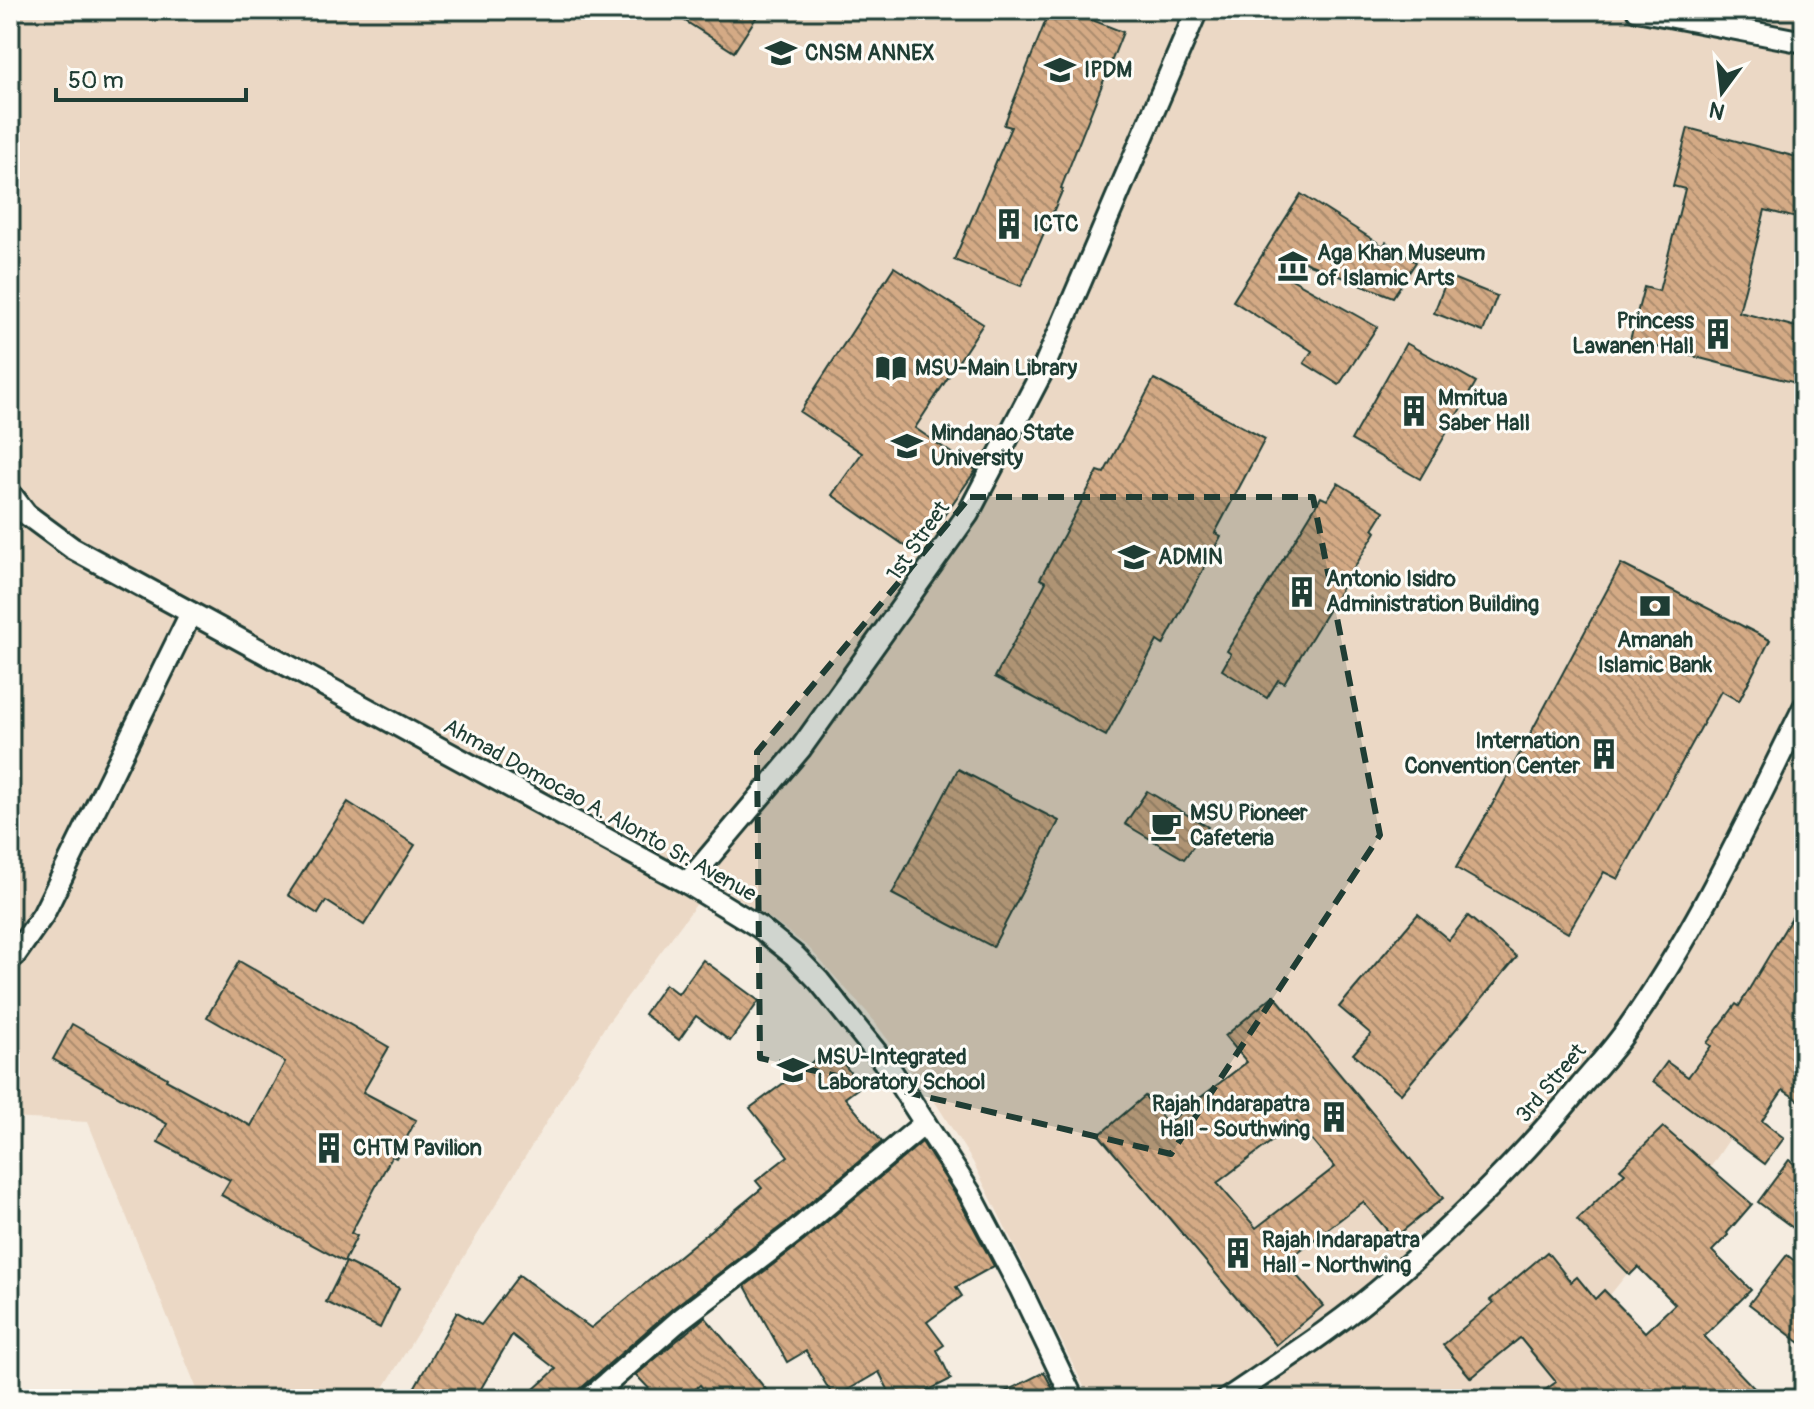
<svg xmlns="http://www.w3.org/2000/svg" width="1814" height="1409" font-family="Pangolin,sans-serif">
	<defs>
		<pattern id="building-back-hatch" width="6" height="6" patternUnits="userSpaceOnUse" patternTransform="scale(2)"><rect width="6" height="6" fill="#d4aa85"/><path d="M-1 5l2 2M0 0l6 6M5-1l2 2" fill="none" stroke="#ab8c6e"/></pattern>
	</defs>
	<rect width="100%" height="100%" fill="#f5ece0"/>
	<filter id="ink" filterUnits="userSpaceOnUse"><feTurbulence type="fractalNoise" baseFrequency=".0125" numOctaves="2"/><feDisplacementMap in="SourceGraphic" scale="16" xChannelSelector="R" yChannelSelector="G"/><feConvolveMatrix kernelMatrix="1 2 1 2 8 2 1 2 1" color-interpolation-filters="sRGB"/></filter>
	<g filter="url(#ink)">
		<path fill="#ebd8c5" d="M10,10h1794v1019l-107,158 -129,160 -22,52h-456l-117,-237 -36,-57 -70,-93 -59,-65 -40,-30 -55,-35 -109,146 -227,371h-176l-113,-277 -78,-4z"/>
		<g fill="url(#building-back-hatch)" stroke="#1f3d34" stroke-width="2" fill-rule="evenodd">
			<path d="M668,10h93l-27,42z"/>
			<path d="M1050,10h17l56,22 -62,156 2,1 -42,97 -67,-26 57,-133 -7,-2z"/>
			<path d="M1688,128l116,31v61l-39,-10 -26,102 65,17v56l-174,-45 14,-53 15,4 26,-102 -12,-3z"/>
			<path d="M1301,194l82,52 3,-4 30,20 -23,35 -94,-37 -9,18 87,49 -38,58 -35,-22 8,-12 -79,-50z"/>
			<path d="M894,267l89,57 -68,104 61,42 -59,84 -85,-59 30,-42 -62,-41z"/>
			<path d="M1447,279h8l42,17 -14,36 -49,-19z"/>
			<path d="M1406,343l70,39 -56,97 -69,-39z"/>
			<path d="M1154,379l111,60 -50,94 6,3 -58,109 -6,-4 -51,95 -111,-59 51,-95 -6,-3 58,-108 6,2z"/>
			<path d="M1338,483l46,28 -11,18 3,3 -92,151 -6,-3 -11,18 -45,-28 9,-16 -4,-3 94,-154 6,3z"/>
			<path d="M1621,564l149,76 -31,61 -18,-10 -103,188 -14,-7 -36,61 -112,-65 40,-70z"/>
			<path d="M958,769l101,52 -66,126 -101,-53z"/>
			<path d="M1147,791l61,36 -24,32 -59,-35z"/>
			<path d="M348,802l67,43 -51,80 -38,-24 -8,13 -30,-19z"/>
			<path d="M1804,897v207l-21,-14 -21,31 22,17 -19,26 -112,-83 14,-19 21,15 23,-31 -4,-3 29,-39 3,2z"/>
			<path d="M1418,914l31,26 19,-24 49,41 -116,137 -48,-40 18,-20 -32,-27z"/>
			<path d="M703,960l56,41 -29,40 -34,-25 -17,24 -35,-26 21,-30 13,10z"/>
			<path d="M239,961l150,86 -26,45 53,28 -20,38 -4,-2 -41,77 6,3 -13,26 -123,-67 9,-15 -72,-38 9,-18 -114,-65 19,-35 95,54 -1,2 85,46 34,-64 -78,-45z"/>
			<path d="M1274,995l169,203 -49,40 -31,-36 -78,60 38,44 -47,39 -177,-210 46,-39 22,27 80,-61 -22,-26zM1297,1122l38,45 -79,61 -39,-45z"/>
			<path d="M831,1048l30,38 -16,12 37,44 -94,79 -115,87 -93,81 -4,10h-53l33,-30 -44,-34 -37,64h-67l49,-87 24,13 38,-50 72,53 171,-140 -6,-7 32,-25 -38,-48z"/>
			<path d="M1663,1127l89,77 -25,29 1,2 -16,16 39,39 -47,46 50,52 -11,11h-210l23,-17 -36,-44 -49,40 -28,-33 50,-42 -3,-3 57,-48 24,30 6,-5 18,22 9,-9 41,42 30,-28 -37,-37 -8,8 -53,-55 48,-47 -5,-4z"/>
			<path d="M922,1142l37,58 35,66 -38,21 6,9 -35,26 17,23 -7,5 14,29 -24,12 4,8h-38l-14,-27 -45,26 -28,-47 -19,11 -42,-76 59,-45z"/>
			<path d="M1789,1160l15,11v65l-46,-34z"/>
			<path d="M1787,1255l17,13v78l-55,-42z"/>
			<path d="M346,1262l53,26 -19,40 -54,-26z"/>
			<path d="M705,1317l44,52 25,30h-62l-12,-14 -16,14h-25l-23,-24z"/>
			<path d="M1044,1372l14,27h-67z"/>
		</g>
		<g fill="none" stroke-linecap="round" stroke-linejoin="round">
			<defs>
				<g id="minor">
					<path d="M1637,10l167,32"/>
					<path d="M10,493l16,21 46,34 615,335 72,44 36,29 24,25 73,91 78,121 50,95 53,111"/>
					<path d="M687,883l114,-135 167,-234 73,-140 156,-364"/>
					<path d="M10,959l5,-4 28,-40 148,-302"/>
					<path d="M589,1399l93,-81 114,-87 129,-108"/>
					<path d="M1227,1399c56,-38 115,-76 166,-121 67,-59 131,-122 187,-191 15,-18 32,-36 46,-56 72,-101 123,-214 178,-324"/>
				</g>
			</defs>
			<use href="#minor" stroke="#1f3d34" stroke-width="26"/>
			<use href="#minor" stroke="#fdfcf7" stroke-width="20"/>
		</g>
	</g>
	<path fill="#1f3d34" fill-opacity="0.2" stroke="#1f3d34" stroke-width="6" stroke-dasharray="16 10" stroke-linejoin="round" d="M970,497h343l67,338 -209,319 -411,-96 -3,-306z"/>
	<defs>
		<symbol id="university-bare" viewBox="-9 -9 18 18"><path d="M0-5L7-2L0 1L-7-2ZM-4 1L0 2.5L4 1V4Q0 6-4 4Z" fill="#1f3d34" stroke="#fdfcf7" stroke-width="2.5" paint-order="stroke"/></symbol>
		<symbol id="building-bare" viewBox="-9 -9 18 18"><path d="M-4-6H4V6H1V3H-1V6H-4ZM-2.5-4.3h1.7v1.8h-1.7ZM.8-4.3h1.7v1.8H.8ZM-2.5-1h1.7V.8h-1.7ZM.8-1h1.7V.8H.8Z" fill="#1f3d34" stroke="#fdfcf7" stroke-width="2.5" paint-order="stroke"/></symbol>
		<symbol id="museum-bare" viewBox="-9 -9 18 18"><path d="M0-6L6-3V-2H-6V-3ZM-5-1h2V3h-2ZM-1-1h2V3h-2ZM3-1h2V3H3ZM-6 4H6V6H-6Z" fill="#1f3d34" stroke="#fdfcf7" stroke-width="2.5" paint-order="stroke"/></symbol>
		<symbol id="library-bare" viewBox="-9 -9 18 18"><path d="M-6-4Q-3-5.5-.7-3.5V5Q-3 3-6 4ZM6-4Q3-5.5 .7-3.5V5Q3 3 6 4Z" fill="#1f3d34" stroke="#fdfcf7" stroke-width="2.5" paint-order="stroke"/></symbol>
		<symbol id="bank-bare" viewBox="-9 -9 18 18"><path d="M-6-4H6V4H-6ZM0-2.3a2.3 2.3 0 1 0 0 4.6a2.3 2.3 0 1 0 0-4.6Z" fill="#1f3d34" stroke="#fdfcf7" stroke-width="2.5" paint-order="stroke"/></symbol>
		<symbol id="cafe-bare" viewBox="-9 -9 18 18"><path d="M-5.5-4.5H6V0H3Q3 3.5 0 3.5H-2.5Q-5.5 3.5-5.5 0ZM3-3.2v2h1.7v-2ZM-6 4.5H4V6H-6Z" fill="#1f3d34" stroke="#fdfcf7" stroke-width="2.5" paint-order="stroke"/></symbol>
		<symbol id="school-bare" viewBox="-9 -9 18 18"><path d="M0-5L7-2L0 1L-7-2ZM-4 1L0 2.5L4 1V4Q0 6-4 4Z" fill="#1f3d34" stroke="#fdfcf7" stroke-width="2.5" paint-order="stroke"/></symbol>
	</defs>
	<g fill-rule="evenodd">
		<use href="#university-bare" x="759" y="31" width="44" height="44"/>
		<use href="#university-bare" x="1038" y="48" width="44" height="44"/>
		<use href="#building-bare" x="987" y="202" width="44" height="44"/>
		<use href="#museum-bare" x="1271" y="244" width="44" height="44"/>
		<use href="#building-bare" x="1696" y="312" width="44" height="44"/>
		<use href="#library-bare" x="869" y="346" width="44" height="44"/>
		<use href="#building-bare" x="1392" y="389" width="44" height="44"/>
		<use href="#university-bare" x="885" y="424" width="44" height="44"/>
		<use href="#university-bare" x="1112" y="535" width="44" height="44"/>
		<use href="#building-bare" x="1280" y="570" width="44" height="44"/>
		<use href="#bank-bare" x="1633" y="584" width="44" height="44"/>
		<use href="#building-bare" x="1582" y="732" width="44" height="44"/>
		<use href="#cafe-bare" x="1144" y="804" width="44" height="44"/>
		<use href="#school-bare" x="771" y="1048" width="44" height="44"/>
		<use href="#building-bare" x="1312" y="1095" width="44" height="44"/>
		<use href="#building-bare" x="307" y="1126" width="44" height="44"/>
		<use href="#building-bare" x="1216" y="1231" width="44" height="44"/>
	</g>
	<g text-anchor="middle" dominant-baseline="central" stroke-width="6" stroke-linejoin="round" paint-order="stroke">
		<g font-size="22" font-weight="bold" fill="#1f3d34" stroke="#fdfcf7" text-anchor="start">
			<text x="805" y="53">CNSM ANNEX</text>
			<text x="1084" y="70">IPDM</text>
			<text x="1033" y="224">ICTC</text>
			<text x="1317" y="253">Aga Khan Museum<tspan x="1317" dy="25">of Islamic Arts</tspan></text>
			<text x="1694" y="321" text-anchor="end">Princess<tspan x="1694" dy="25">Lawanen Hall</tspan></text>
			<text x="915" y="368">MSU-Main Library</text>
			<text x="1438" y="398">Mmitua<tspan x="1438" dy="25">Saber Hall</tspan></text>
			<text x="931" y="433">Mindanao State<tspan x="931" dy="25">University</tspan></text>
			<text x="1158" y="557">ADMIN</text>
			<text x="1326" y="579">Antonio Isidro<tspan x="1326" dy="25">Administration Building</tspan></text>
			<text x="1655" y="640" text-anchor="middle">Amanah<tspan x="1655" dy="25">Islamic Bank</tspan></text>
			<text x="1580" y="741" text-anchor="end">Internation<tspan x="1580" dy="25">Convention Center</tspan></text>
			<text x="1190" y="813">MSU Pioneer<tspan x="1190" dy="25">Cafeteria</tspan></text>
			<text x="817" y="1057">MSU-Integrated<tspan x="817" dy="25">Laboratory School</tspan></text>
			<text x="1310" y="1104" text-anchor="end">Rajah Indarapatra<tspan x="1310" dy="25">Hall - Southwing</tspan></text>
			<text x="353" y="1148">CHTM Pavilion</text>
			<text x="1262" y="1240">Rajah Indarapatra<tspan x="1262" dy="25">Hall - Northwing</tspan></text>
		</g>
		<g font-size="22" fill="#1f3d34" stroke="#fdfcf7">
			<text transform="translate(918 541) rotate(-55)">1st Street</text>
			<text transform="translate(600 810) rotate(29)">Ahmad Domocao A. Alonto Sr. Avenue</text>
			<text transform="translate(1551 1083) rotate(-50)">3rd Street</text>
		</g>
	</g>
	<rect width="1814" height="1409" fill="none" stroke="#fdfcf7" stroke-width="40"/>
	<rect x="20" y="20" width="1774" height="1369" fill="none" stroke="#1f3d34" stroke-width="3" filter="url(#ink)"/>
	<g transform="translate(1722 92) rotate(195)" stroke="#fdfcf7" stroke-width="6" paint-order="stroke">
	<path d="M0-6L14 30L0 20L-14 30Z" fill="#1f3d34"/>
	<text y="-12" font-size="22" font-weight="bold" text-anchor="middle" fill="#1f3d34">N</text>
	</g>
	<path d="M56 88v12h190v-12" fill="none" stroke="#1f3d34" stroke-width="4"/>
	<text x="68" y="88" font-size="24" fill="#1f3d34" stroke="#fdfcf7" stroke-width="6" paint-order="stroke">50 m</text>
</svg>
